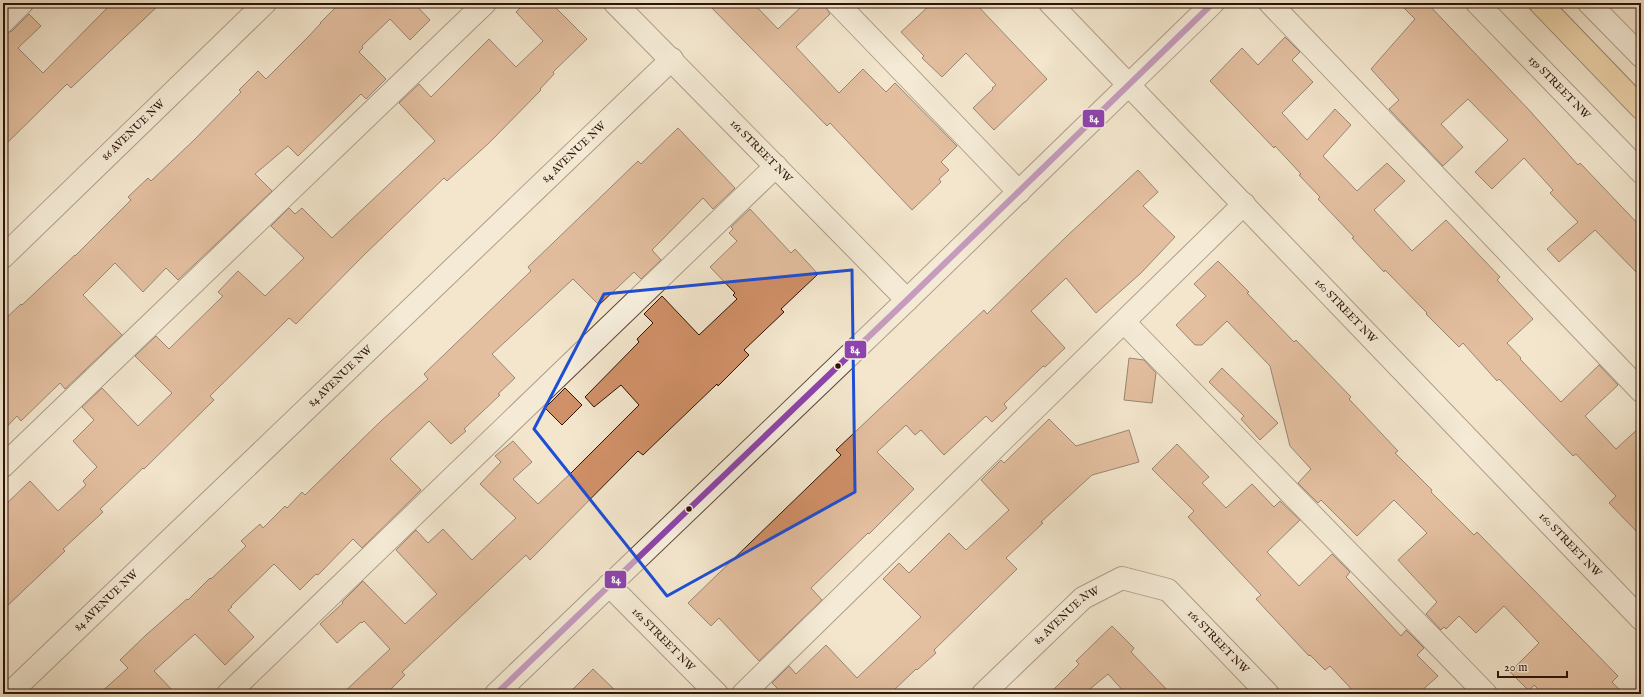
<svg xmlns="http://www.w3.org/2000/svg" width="1644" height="697" font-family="'IM FELL English',serif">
	<rect width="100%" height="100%" fill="#f3e6cd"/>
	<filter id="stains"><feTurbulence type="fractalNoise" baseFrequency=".005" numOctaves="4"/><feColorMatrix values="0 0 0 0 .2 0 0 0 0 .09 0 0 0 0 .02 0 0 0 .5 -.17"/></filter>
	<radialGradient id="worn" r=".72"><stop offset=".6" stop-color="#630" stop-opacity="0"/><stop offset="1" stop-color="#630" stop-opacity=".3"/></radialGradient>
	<g fill="#d09068" stroke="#2d1306">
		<path d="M112,3h49l-90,85 -4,-4 -64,63v-113l9,-3 17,-17 12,12 -23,22 25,25z"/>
		<path d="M340,3h74l16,17 -20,20 -20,-21 -28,27 1,2 -4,4 27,27 -20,20 -5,-5 -63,62 -10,-10 -33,28 17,17 -94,89 -12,-12 -23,24 -28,-29 -32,32 39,40 -57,54 -5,-6 -39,38 -4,-5 -14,15v-110l18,-17 1,1 53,-50v1l56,-56 -3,-3 20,-19 3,3 42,-40 48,-49 -2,-2 19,-19 8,8 42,-42 13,-14h-1z"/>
		<path d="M525,3h26l36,36 -34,33 1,2 -14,15 1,1 -52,53 -42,38 -3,-3 -81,78 -67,68 -7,-6 -79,78 4,4 -70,69 -1,-1 -43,41 3,3 -40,37 2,2 -62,59v-103l27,-26 28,30 28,-26 -3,-4 14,-14 -24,-26 21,-21 -12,-13 20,-19 36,38 34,-33 -37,-37 21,-20 13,13 54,-53 -5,-4 20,-21 27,25 39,-38 -33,-32 18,-18 6,6 7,-6 30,30 103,-97 -36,-38 20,-19 12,13 58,-58 27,28 27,-26 -27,-29z"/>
		<path d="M707,3h46l25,26 27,-26h20v3l5,8 -34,33 43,46 24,-24 23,23 9,-9 62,63 -16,16 8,8 -10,9 2,3 -29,28 -82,-87 -3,3z"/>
		<path d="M932,3h43l72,76 -53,51 -21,-22 20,-19 -1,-1 4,-3 -30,-32 -24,24 -20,-19 2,-2 -23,-24z"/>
		<path d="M1399,3h28l103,108 48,54 2,-2 61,64v50l-46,-47 -36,32 -12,-13 31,-27 -28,-29 3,-3 -29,-32 -32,31 -17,-17 33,-32 -40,-41 -27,25 22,23 -20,19 -54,-57 10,-9 -28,-31 44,-50z"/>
		<path d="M1285,37l15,15 -8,8 21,22 -31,31 25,27 28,-31 16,16 -28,31 34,35 30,-28 18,18 -31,29 38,41 34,-31 54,57 -3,3 36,39 -26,24 14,15 -1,1 41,43 38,-37 19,20 -33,31 31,33 25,-23v110l-32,-33 7,-7 -40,-42 -3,2 -74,-77 -2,2 -34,-38 -4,4 -33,-33 1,-1 -42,-43 -1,2 -32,-34 2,-1 -36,-38 2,-2 -21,-22 2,-1 -26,-28 -1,2 -64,-67 32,-33 16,17z"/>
		<path d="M678,128l57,60 -22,21 -10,-11 -51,52 9,10 -20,19 -7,-7 -35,33 -26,-26 -81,75 23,24 -17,16 2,1 -36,34 2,2 -15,13 -22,-23 -39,38 31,31 -59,58 -9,-9 -35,36 -2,-1 -16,16 -26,-26 -43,42 1,1 -4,3 26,27 -29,28 -30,-31 -41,37 22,23h-77l29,-26 -8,-8 26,-25 41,-36 1,1 22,-22 1,1 35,-33 -5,-5 19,-17 3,4 22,-22 2,2 15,-16 3,3 76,-74 47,-42 -4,-5 107,-103 -3,-4 110,-106 3,3z"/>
		<path d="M1138,170l20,22 -15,14 32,31 -34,36 -45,40 -30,-35 -35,33 34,37 -20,19 -2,-1 -39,38 3,4 -15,14 -6,-6 -42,39 -23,-25 -6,5 -9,-10 -29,27 37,37 -45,45 -1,-1 -57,55 11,12 -63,61 -40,-43 -8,8 -23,-23 153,-148 -5,-5 148,-140 3,4 81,-79z"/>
		<path d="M750,209l41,44 4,-4 23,25 -37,35 3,3 -40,38 5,5 -31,31 -1,-2 -74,71 -5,-4 -108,109 -4,-5 -124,117 3,3 -19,19h-44l48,-45 -26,-28 -2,2 -1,-1 -24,21 -17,-19 23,-21 -1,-1 21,-21 42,43 32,-30 -41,-44 20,-20 12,13 15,-14 29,31 44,-42 -36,-34 21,-22 -6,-6 18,-15 19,21 -19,17 25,25 33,-31 68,-68 -18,-20 -27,22 -9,-10 54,-55 -2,-3 16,-16 -9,-9 18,-18 37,39 38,-36 -4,-4 2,-2 -25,-26 27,-26 -8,-8 4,-4 -2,-2z"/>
		<path d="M1218,261l31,31 -2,1 47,49 2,-2 55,57 -2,2 49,52 -3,2 37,37 -1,2 43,43 3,-3 141,144 -6,6 12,12h-81l-9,-9 -5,6 -19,-19 29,-29 -35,-37 -28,27 -17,-17 -13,13 -2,-2 -3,3 -15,-16 11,-12 -39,-42 29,-27 -33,-33 -37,36 -36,-36 -3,3 -20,-20 13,-14 -21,-23 -20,-80 -43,-45 -25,24h-7l-19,-20 30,-29 -12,-12z"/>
		<path d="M1129,358l15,2 12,13 -4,30 -28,-3z"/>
		<path d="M1222,368l56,55 -18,17 -19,-21 3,-3 -35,-34z"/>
		<path d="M565,388l17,17 -20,20 -17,-17z"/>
		<path d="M1049,419l27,27 53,-16 10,32 -47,13 -51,47 2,1 -37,35 11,11 -83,81 2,3 -19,17 -1,-1 -26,25h-115l4,-4 -7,-7 17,-17 7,8 30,-29 31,33 64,-61 -38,-38 16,-16 10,10 40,-40 17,17 43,-40 -28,-30 20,-20 3,3z"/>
		<path d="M1177,444l32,33 -7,6 24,25 26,-24 22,23 6,-6 20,19 -33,32 32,34 33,-32 18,18 -4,5 55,59 5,-6 18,18 -7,7 21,21 -20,18h-62l-26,-28 -5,4 -15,-15 -1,1 -53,-57 5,-4 -73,-78 6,-6 -42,-42z"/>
		<path d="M1112,626l22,22 -3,4 40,42h-45l-18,-20 -24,20h-35l30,-30 -3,-3z"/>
		<path d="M593,669l26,25h-51z"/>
	</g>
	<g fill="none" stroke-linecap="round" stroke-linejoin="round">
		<defs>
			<g id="minor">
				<path id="s1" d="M615,3l292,297"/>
				<path d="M837,3l182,189"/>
				<path id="s2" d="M1050,3l591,616"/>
				<path d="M1270,3l371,388"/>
				<path id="s3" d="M1477,3l164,169"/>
				<path d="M1589,3l52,53"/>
				<path d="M3,22l19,-19"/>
				<path id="s4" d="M3,257l262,-254"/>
				<path d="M1124,322l362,372"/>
				<path d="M3,466l482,-463"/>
				<path id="s5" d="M609,585l108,109"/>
				<path id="s6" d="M9,694l663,-635"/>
				<path d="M228,694l548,-528"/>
				<path d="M496,694l411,-394 306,-297"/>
				<path d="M743,694l501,-490"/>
				<path id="s7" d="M983,694l100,-96 39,-20 46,12 100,104"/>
			</g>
			<path id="major" d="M1540,3l101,105"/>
		</defs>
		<use href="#minor" stroke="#5e4838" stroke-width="24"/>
		<use href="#major" stroke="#2d1306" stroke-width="24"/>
		<use href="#minor" stroke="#f7efde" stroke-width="22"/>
		<use href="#major" stroke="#eac386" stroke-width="22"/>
		<defs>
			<path id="bus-1" d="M496,694l411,-394 306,-297"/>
		</defs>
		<use href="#bus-1" stroke="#f7efde" stroke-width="9"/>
		<use href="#bus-1" stroke="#8e44ad" stroke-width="6"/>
	</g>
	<path d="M0 0H1644V697H0ZM852,270l3,222 -188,104 -133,-167 70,-135z" fill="#f3e6cd" fill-opacity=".55" fill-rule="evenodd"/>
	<path fill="none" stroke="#1d4ed8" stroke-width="3" stroke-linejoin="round" d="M852,270l3,222 -188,104 -133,-167 70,-135z"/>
	<g fill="#2d1306" stroke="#f7efde" stroke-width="1.5">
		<circle cx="838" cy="366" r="3.5"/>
		<circle cx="689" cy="509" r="3.5"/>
	</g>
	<g text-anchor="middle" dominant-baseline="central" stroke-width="3" stroke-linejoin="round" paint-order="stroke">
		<g font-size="11" fill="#2d1306" stroke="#f7efde">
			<text stroke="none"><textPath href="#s3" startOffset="118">159 STREET NW</textPath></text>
			<text stroke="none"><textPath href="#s4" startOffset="182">86 AVENUE NW</textPath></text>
			<text stroke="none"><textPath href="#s1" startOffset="208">161 STREET NW</textPath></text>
			<text stroke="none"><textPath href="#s6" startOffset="783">84 AVENUE NW</textPath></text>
			<text stroke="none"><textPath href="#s2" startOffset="427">160 STREET NW</textPath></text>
			<text stroke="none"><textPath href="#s6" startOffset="459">84 AVENUE NW</textPath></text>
			<text stroke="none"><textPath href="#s2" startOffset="751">160 STREET NW</textPath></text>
			<text stroke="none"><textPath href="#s6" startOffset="135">84 AVENUE NW</textPath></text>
			<text stroke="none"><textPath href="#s7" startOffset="115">82 AVENUE NW</textPath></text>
			<text stroke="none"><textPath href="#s5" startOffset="77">162 STREET NW</textPath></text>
			<text stroke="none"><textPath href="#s7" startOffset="302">161 STREET NW</textPath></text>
		</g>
	</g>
	<g stroke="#f7efde" stroke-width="1.5">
		<rect x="1082" y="109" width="23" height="19" rx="4" fill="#8e44ad"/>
		<rect x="844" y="340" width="23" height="19" rx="4" fill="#8e44ad"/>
		<rect x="604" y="570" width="23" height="19" rx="4" fill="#8e44ad"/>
	</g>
	<g font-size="11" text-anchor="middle" font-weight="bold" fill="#fff">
		<text x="1094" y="122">84</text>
		<text x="855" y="353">84</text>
		<text x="616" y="583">84</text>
	</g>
	<rect width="1644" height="697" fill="none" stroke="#f3e6cd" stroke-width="16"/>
	<rect x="4" y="4" width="1636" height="689" fill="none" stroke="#2d1306" stroke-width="2"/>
	<rect x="8" y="8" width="1628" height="681" fill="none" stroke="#2d1306"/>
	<path d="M1498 671v6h69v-6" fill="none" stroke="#2d1306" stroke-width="2"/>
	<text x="1504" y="671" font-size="12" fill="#2d1306" stroke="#f7efde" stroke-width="3" paint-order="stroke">20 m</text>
	<rect width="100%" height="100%" filter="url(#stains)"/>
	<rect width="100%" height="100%" fill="url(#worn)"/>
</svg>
